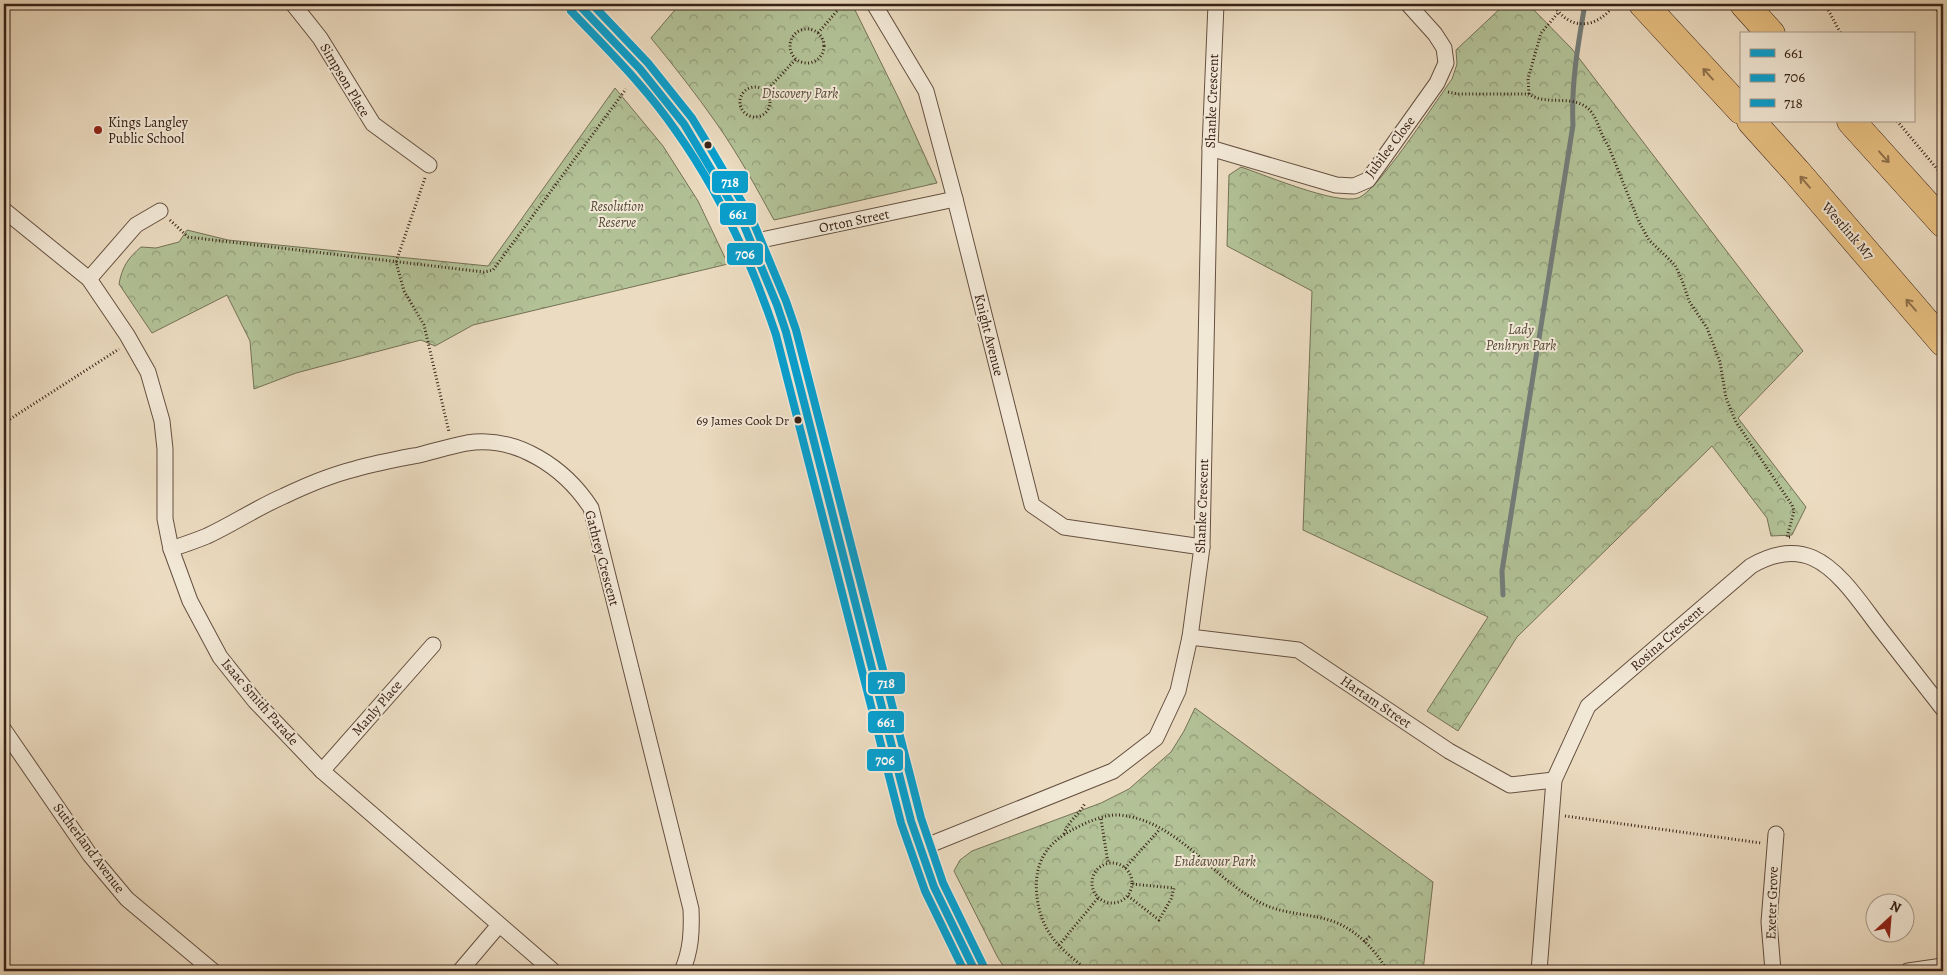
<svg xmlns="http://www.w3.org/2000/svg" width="1947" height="975" font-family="Alegreya,serif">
	<defs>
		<pattern id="park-crowns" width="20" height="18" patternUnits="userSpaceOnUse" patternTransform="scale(1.25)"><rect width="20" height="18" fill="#b2c196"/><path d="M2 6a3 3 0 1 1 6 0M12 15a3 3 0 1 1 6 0" fill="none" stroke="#929c79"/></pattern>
		<pattern id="building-back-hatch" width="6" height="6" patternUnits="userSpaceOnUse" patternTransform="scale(1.25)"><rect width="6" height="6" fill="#e0ac8d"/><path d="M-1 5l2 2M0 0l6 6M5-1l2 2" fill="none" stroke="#b78c72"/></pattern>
		<filter id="shadow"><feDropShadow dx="4.5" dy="4.5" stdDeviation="2.5" flood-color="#0004"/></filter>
	</defs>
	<rect width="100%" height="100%" fill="#ebdbc0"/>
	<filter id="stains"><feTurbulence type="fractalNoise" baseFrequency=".004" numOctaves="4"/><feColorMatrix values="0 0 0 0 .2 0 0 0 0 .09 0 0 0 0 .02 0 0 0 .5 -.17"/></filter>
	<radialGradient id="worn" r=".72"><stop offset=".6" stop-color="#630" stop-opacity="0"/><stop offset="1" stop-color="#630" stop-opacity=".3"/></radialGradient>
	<g fill="url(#park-crowns)" stroke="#757156">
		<path d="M680,4h172l47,95 38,84 -163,37c-18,-33 -36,-66 -57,-96 -21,-30 -43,-58 -66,-86z"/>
		<path d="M1505,4h23l44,45 231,302 -65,67 68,89 -14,28 -21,1 -4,-18 -55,-72 -195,191 -59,94 -31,-20 61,-94 -185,-87 9,-239 -85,-45 2,-71 12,-8c24,8 95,38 117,31 19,-6 78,-97 94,-119l5,-15 -1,-14z"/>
		<path d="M615,88l48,58 35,55 30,63 -255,61 -38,21 -14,-6 -125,33 -42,16 -4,-48 -23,-46 -75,38 -33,-49c3,-17 9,-26 22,-37l15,1 23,-6 8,-12 41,10 260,26z"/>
		<path d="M1195,708l238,174 -10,89h-416l-9,-13 -44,-87 6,-11 12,-9 129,-48 28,-14 42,-37 13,-21z"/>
	</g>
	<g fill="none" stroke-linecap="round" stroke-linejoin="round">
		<path stroke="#737c79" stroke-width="5" d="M1503,595l-1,-24 71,-446c-2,-41 5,-81 12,-121"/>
	</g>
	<path fill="url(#building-back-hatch)" stroke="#382116" filter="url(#shadow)" d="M1931,4h12v1l-6,6z"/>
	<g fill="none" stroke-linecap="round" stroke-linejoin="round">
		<defs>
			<g id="minor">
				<path d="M293,4l27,34 53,86 56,41"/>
				<path d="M874,4l52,87 29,108 77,306 32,22 138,20"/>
				<path d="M1210,148l126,37 18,1 14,-6 69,-97 9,-20 -2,-15 -9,-14 -27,-30"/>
				<path d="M4,210l85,69 38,56 21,37 14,49 3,28v70l6,30 19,52 30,56 35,44 67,70 231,200"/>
				<path d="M752,242l203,-43"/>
				<path d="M89,279l47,-54 24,-14"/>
				<path d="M171,549c12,-4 24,-8 36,-13 26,-12 51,-29 77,-40 23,-11 47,-21 71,-27 21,-6 43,-10 64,-14 16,-4 32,-9 48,-12 50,-8 98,25 124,65l100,401c1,22 0,42 -9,62"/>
				<path d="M1190,637l108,13 151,101 61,34 44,-5"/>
				<path d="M4,730l86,125 37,44 86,72"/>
				<path d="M322,771l111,-126"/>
				<path d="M919,849l194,-78 43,-33 22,-47 12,-54 12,-90 8,-399 6,-144"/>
				<path d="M460,971l39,-46"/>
				<path d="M1539,971l15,-191 34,-74 163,-140c19,-11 41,-17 62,-8 27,12 49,47 66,69 22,28 43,55 64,82"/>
				<path d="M1773,971l-4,-49 7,-88"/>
				<path d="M1908,971l35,-5"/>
			</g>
			<path id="tertiary" d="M578,4l62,65 44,55 17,27 42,72 34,82 9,27 125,489 23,66 41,84"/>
			<g id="motorway">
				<path d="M1643,4l98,106"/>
				<path d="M1744,4l27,30"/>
				<path d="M1751,121l45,50 147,171"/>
				<path d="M1851,121l92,102"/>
			</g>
		</defs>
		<use href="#minor" stroke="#655040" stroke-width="17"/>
		<use href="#tertiary" stroke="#655040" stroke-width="21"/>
		<use href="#motorway" stroke="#382116" stroke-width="29"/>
		<g stroke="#382116" stroke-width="3" stroke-dasharray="1 2.5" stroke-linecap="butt">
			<path d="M1553,4c17,28 44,25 62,0"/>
			<path d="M1825,4l16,30"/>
			<circle cx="807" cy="46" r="17"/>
			<path d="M818,33l25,-29"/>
			<circle cx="755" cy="102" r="15"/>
			<path d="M766,91l30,-32"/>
			<path d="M1448,92l10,2h71c18,13 48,-2 63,19 7,10 8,21 16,32l31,77 10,18 26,25 7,15 7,21 18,27 13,34 6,36 10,24 56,83 2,6 -7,26h3"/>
			<path d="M1529,94l-1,-15 13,-46 17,-20"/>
			<path d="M1897,121l46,55"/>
			<path d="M425,178l-29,84 8,29 20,34 25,107"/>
			<path d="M170,220l18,17 296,35 9,-2 133,-181"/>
			<path d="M4,423l115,-74"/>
			<path d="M1565,816l196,27"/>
			<path d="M1101,819l7,44"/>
			<path d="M1064,834c4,-13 15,-19 21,-31"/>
			<circle cx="1112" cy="883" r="20"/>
			<path d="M1125,868l35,-39"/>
			<path d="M1128,896l31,24 12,-21 3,-11 -42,-4"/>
			<path d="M1364,942l6,-6"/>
			<path d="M1059,945l39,-47"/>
			<path d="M1088,971c-14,-12 -30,-23 -40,-40 -12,-20 -17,-55 -4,-76 6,-11 17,-19 28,-25 13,-7 32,-16 47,-15 58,5 92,62 140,87 22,12 46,11 70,18 24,7 47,29 58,51"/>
		</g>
		<use href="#minor" stroke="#f2e8d6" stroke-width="15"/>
		<use href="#tertiary" stroke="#f2e8d6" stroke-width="19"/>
		<use href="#motorway" stroke="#e6be80" stroke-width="28"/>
		<defs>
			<path id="bus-1" d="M578,4l62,65 44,55 59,99 34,82 9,27 125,489 23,66 41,84"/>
			<path id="bus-2" d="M571,11c36,38 75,76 105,120 44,62 76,132 100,204l125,488 24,68 39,80"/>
			<path id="bus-3" d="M592,4l56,59 44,55 17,28 43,73 34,82 10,29 125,488 22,65 41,84"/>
		</defs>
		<use href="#bus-1" stroke="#f2e8d6" stroke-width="11"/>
		<use href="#bus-2" stroke="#f2e8d6" stroke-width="11"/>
		<use href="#bus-3" stroke="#f2e8d6" stroke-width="11"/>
		<use href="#bus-1" stroke="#089fce" stroke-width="8"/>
		<use href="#bus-2" stroke="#089fce" stroke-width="8"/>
		<use href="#bus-3" stroke="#089fce" stroke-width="8"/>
	</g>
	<defs><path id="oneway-shaft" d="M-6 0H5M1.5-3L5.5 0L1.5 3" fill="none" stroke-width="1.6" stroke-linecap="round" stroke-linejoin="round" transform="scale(1.25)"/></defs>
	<g stroke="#8f704b">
		<use href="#oneway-shaft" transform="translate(1708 74) rotate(-132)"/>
		<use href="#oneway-shaft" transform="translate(1884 157) rotate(48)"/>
		<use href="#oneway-shaft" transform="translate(1805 182) rotate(-131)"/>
		<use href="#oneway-shaft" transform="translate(1911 305) rotate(-131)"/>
	</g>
	<circle fill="#8f2418" stroke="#f2e8d6" stroke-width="2" cx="98" cy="130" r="5"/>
	<g fill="#382116" stroke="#f2e8d6" stroke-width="2">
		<circle cx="708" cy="145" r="4.5"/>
		<circle cx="798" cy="420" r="4.5"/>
	</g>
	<g text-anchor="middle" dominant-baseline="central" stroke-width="4" stroke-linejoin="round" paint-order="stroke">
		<g font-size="13" fill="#382116" stroke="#f2e8d6" text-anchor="end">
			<text x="789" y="420">69 James Cook Dr</text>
		</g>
		<g font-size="14" fill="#382116" stroke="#f2e8d6">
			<text transform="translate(345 80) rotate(59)">Simpson Place</text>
			<text transform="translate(1212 101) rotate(-88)">Shanke Crescent</text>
			<text transform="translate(1390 147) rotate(-53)">Jubilee Close</text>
			<text transform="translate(854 221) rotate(-12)">Orton Street</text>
			<text transform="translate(1848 231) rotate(49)">Westlink M7</text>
			<text transform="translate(989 335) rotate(76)">Knight Avenue</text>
			<text transform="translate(1202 506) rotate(-88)">Shanke Crescent</text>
			<text transform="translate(602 558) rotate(75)">Gathrey Crescent</text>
			<text transform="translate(1667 638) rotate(-41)">Rosina Crescent</text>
			<text transform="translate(260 702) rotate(49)">Isaac Smith Parade</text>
			<text transform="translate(1376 702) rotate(34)">Hartam Street</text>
			<text transform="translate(377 708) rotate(-49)">Manly Place</text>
			<text transform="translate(89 848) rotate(53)">Sutherland Avenue</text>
			<text transform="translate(1772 903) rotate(-88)">Exeter Grove</text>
		</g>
		<g font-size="14" font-style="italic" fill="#564936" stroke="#f2e8d6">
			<text x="800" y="93">Discovery Park</text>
			<text x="617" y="206">Resolution<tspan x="617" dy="16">Reserve</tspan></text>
			<text x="1521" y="329">Lady<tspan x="1521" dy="16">Penhryn Park</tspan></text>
			<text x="1215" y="861">Endeavour Park</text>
		</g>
		<g font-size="14" fill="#382116" stroke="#f2e8d6" text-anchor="start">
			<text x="108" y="122">Kings Langley<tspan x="108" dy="16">Public School</tspan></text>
		</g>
	</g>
	<g stroke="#f2e8d6" stroke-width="2">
		<rect x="711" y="170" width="38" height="24" rx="5" fill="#089fce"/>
		<rect x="719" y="202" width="38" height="24" rx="5" fill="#089fce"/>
		<rect x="726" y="242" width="38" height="24" rx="5" fill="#089fce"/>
		<rect x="867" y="671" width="39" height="24" rx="5" fill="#089fce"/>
		<rect x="867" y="710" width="38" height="24" rx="5" fill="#089fce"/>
		<rect x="866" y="748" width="38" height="24" rx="5" fill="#089fce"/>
	</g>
	<g font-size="14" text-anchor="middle" font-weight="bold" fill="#fff">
		<text x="730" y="187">718</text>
		<text x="738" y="219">661</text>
		<text x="745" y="259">706</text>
		<text x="886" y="688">718</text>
		<text x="886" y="727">661</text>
		<text x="885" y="765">706</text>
	</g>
	<rect width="1947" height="975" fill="none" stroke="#ebdbc0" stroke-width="20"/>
	<rect x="5" y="5" width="1937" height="965" fill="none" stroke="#382116" stroke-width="2.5"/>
	<rect x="10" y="10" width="1927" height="955" fill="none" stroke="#382116"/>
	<rect x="1740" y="32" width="175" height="90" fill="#f2e8d6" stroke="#a89889"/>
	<rect x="1750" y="49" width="25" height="8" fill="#089fce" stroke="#a89889"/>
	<text x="1784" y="58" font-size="15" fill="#382116">661</text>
	<rect x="1750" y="74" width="25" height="8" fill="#089fce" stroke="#a89889"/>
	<text x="1784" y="82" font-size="15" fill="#382116">706</text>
	<rect x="1750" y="99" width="25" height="8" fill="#089fce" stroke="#a89889"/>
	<text x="1784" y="108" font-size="15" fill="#382116">718</text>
	<g transform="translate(1890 918) rotate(26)"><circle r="24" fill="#f2e8d6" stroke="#a89889"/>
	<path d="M0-4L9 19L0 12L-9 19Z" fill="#8f2418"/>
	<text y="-8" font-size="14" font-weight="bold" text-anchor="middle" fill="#382116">N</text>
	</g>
	<rect width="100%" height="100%" filter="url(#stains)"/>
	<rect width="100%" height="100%" fill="url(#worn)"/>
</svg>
